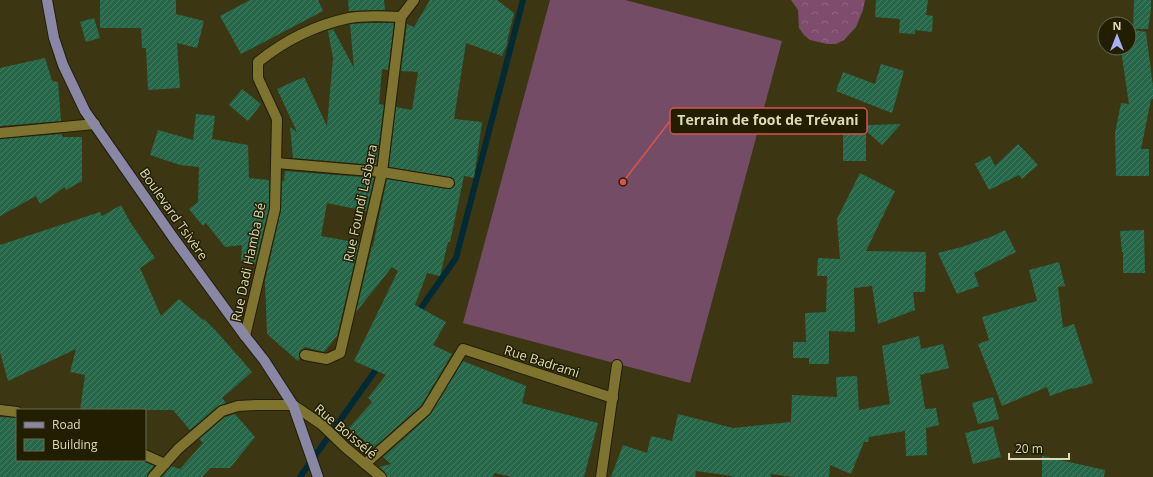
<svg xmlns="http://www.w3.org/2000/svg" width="1153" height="477" font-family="'Open Sans',sans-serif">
	<defs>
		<pattern id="forest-crowns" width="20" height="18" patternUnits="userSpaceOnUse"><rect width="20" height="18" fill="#7e4c6d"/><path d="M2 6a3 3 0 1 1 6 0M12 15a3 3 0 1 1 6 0" fill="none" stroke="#906580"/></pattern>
		<pattern id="building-hatch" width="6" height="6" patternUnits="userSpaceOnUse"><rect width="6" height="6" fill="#26674a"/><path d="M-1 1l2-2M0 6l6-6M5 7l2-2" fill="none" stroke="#457c62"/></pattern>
	</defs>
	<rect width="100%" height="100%" fill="#3c3712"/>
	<path fill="url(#forest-crowns)" d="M791,0h74l-2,10 -7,17 -12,13 -8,4h-9l-17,-4 -6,-5 -5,-7 -1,-18z"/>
	<path fill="#754c66" d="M550,0h75l157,41 -92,342 -227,-60z"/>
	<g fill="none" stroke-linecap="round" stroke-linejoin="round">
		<g stroke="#002a35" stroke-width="6">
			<path d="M416,315l40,-57 67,-258"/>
			<path d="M300,477l80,-113"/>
		</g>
	</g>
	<g fill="url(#building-hatch)">
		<path d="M100,0h76v14l28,7 -7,27 -20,-5 3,45 -32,2 -2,-42h-4l-1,-20h-41z"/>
		<path d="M250,0h68l5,11 -82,43 -21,-38z"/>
		<path d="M348,0h36l1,10 -36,1z"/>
		<path d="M430,0h67l17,13 -7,28 1,1 -6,14 -36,-13 -12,76 28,3 -8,56 -10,-2 -14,66h-2l-8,34 -13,-3 -12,32 31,17 -13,23 19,9 -31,52 -48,42 -24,-20 23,-26 -4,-4 18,-23 -32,-14 44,-90 -6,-4 -36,45 16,-66h1l14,-67 61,10 6,-2 1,-3 -2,-6 -3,-1 -61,-10 7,-60 16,3 6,-38 -17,-1 6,-47 7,3z"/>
		<path d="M876,0h52l-2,15 7,1 -1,16 -17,-2v4l-16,-1 1,-14 -25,-2z"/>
		<path d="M1134,0h17v9l-3,20h-15z"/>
		<path d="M94,18l6,20 -14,4 -6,-20z"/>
		<path d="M368,23h26l-6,47 -6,-1 -3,35 5,1 -8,60 -83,-7 -3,-31 7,5 -20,-43 27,-12 23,49 6,-68 -5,-27 5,-2 21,39 -4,-44z"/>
		<path d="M1129,29l17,3 7,55v12h-2l-10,50h8v27h-33l-1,-43 6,-30 8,1 -8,-54 8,-1z"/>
		<path d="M45,58l7,23 6,1 3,39 -61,5v-58z"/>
		<path d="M881,64l23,7 -12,42 -56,-22 7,-19 32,12z"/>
		<path d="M242,89l19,15 -13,17 -19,-16z"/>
		<path d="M196,114l19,2 -3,23 36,6 1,33 20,2v28l-14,56 -14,-3 1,-16 -17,2 -19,-24 -3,3 -14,-17 9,-7 1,-35 -19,-2 -30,-10 8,-25 35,10z"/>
		<path d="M901,124l-19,21 -16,-14v30h-23v-35z"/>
		<path d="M62,134v3h20v44l-16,9 -1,-3 -25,17 -4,-8 -36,20v-77z"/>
		<path d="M1018,144l20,21 -16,14 -3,-4 -30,15 -14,-26 15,-8 5,10z"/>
		<path d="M285,171l89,7 -8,33 -39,-8 -6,33 38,7 -22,93 -13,16 -19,-5 -6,6 1,5 -2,3 -31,-27 -2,-53 16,-71 1,-29h2z"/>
		<path d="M860,173l35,18 -29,60 60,1 -1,40h-12l2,18 -37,14 -6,-38 -18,2 1,44 -26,-1v33h-20v-6h-16v-16h13l-1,-29 21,-1 1,-36h-10l1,-18 22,1 -3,-40z"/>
		<path d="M121,205l9,17 25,36 -15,10 21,48 18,-17 24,21 1,-1 13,13 35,40 -30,26 4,5 -8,3 -28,24 -17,-20h-93l5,-35 -15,-3 6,-23 -68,32 -8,-29v-107l100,-33 2,4z"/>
		<path d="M1005,230l11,22 -42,21 5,13 -22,8 -19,-41 24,-6 31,-11z"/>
		<path d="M1144,230l1,43h-22v-21h-1l-2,-21z"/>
		<path d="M1059,262l6,24 -7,1 5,41 11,-4 19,59 -20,6 -1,-1 -22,8 -3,-9 -45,19 -24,-62 11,-4 -7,-23 55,-16 -8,-31z"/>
		<path d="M919,336l2,13 22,-5 6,24 -29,7 5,34 11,-1 3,17 -13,3 1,27 -21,1 -1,-25 -36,6 -1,5h-4l-13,32 -21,-9 -1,12h-35l-23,-3v3h-39v-1l-36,-5 -1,6h-84l12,-32 24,8 4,-17 21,5 6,-27 55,14 58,-6 1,-27 45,2 -1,-20 21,-1 2,34 31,-6 -8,-58z"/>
		<path d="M463,361l63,25 -4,17 76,20 -14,54h-72l-18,-4 -1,4h-106l-2,-5 -6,-5 12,-3 -8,-7 47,-42z"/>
		<path d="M993,397l6,22 -21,5 -6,-21z"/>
		<path d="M235,414l20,23 -25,31h-20l-8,9h-40l9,-11 9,3 23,-26 -4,-4 26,-22z"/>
		<path d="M0,417l17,1v42h124l13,6 -6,7 -1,4h-147z"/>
		<path d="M993,426l8,31 -28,7 -8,-31z"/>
		<path d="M1042,456l63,14 -1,7h-62z"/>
	</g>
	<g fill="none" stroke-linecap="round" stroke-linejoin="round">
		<defs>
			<path id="service" d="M145,455l20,9"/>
			<g id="minor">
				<path d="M0,133l95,-9"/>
				<path d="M276,163l106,9 67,11"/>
				<path d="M245,336l30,-127 2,-90 -19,-41v-16c26,-21 58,-37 91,-44 16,-3 35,-2 52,-1"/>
				<path d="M305,355l22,4 13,-6 42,-181 19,-155 13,-17"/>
				<path d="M0,410l17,2"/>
				<path d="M365,464l61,-54 37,-61 150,49"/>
				<path d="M153,477l25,-28 44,-38 16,-5 20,-1h35l28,19 25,24 35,29"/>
				<path d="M601,477l16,-112"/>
			</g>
			<path id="primary" d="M47,0l7,38 9,27 22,46 87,125 73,100 19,24 29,45 25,72"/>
		</defs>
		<use href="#service" stroke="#211e08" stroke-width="12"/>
		<use href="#minor" stroke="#211e08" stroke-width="12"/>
		<use href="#primary" stroke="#211e08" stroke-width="12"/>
		<use href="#service" stroke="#7f742f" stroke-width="10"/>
		<use href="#minor" stroke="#7f742f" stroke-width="10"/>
		<use href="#primary" stroke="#8a87a6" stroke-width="10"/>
	</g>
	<g text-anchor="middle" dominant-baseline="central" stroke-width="3" stroke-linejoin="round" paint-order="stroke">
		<g font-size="13" fill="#dedab8" stroke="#221e02">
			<text transform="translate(360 203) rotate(-78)">Rue Foundi Lasbara</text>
			<text transform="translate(174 214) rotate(55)">Boulevard Tsivère</text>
			<text transform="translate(248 262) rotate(-78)">Rue Dadi Hamba Bé</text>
			<text transform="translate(542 361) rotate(18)">Rue Badrami</text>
			<text transform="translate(346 431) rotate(40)">Rue Boissélé</text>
		</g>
	</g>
	<path fill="none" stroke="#d8544c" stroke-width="1.5" d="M623 182L670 121"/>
	<circle fill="#d8544c" stroke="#221e02" stroke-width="1.5" cx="623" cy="182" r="4"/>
	<rect fill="#221e02" stroke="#d8544c" stroke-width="1.5" x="670" y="108" width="197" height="26" rx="4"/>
	<g font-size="14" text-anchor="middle" font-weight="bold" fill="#dedab8">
		<text x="768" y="125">Terrain de foot de Trévani</text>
	</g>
	<rect x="16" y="409" width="130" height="52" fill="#221e02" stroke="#6d694b"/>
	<rect x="24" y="422" width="20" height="6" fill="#8a87a6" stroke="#6d694b"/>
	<text x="52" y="429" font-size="12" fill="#dedab8">Road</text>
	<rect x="24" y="439" width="20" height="12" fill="url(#building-hatch)" stroke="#6d694b"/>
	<text x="52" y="449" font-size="12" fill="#dedab8">Building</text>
	<g transform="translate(1117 36)"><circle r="19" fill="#221e02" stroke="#6d694b"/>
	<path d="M0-3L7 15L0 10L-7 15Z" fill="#abaffb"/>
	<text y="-6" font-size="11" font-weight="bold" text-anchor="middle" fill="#dedab8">N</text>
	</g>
	<path d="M1009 453v6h60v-6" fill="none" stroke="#dedab8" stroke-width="2"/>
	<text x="1015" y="453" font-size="12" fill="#dedab8" stroke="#221e02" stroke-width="3" paint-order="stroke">20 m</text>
</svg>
